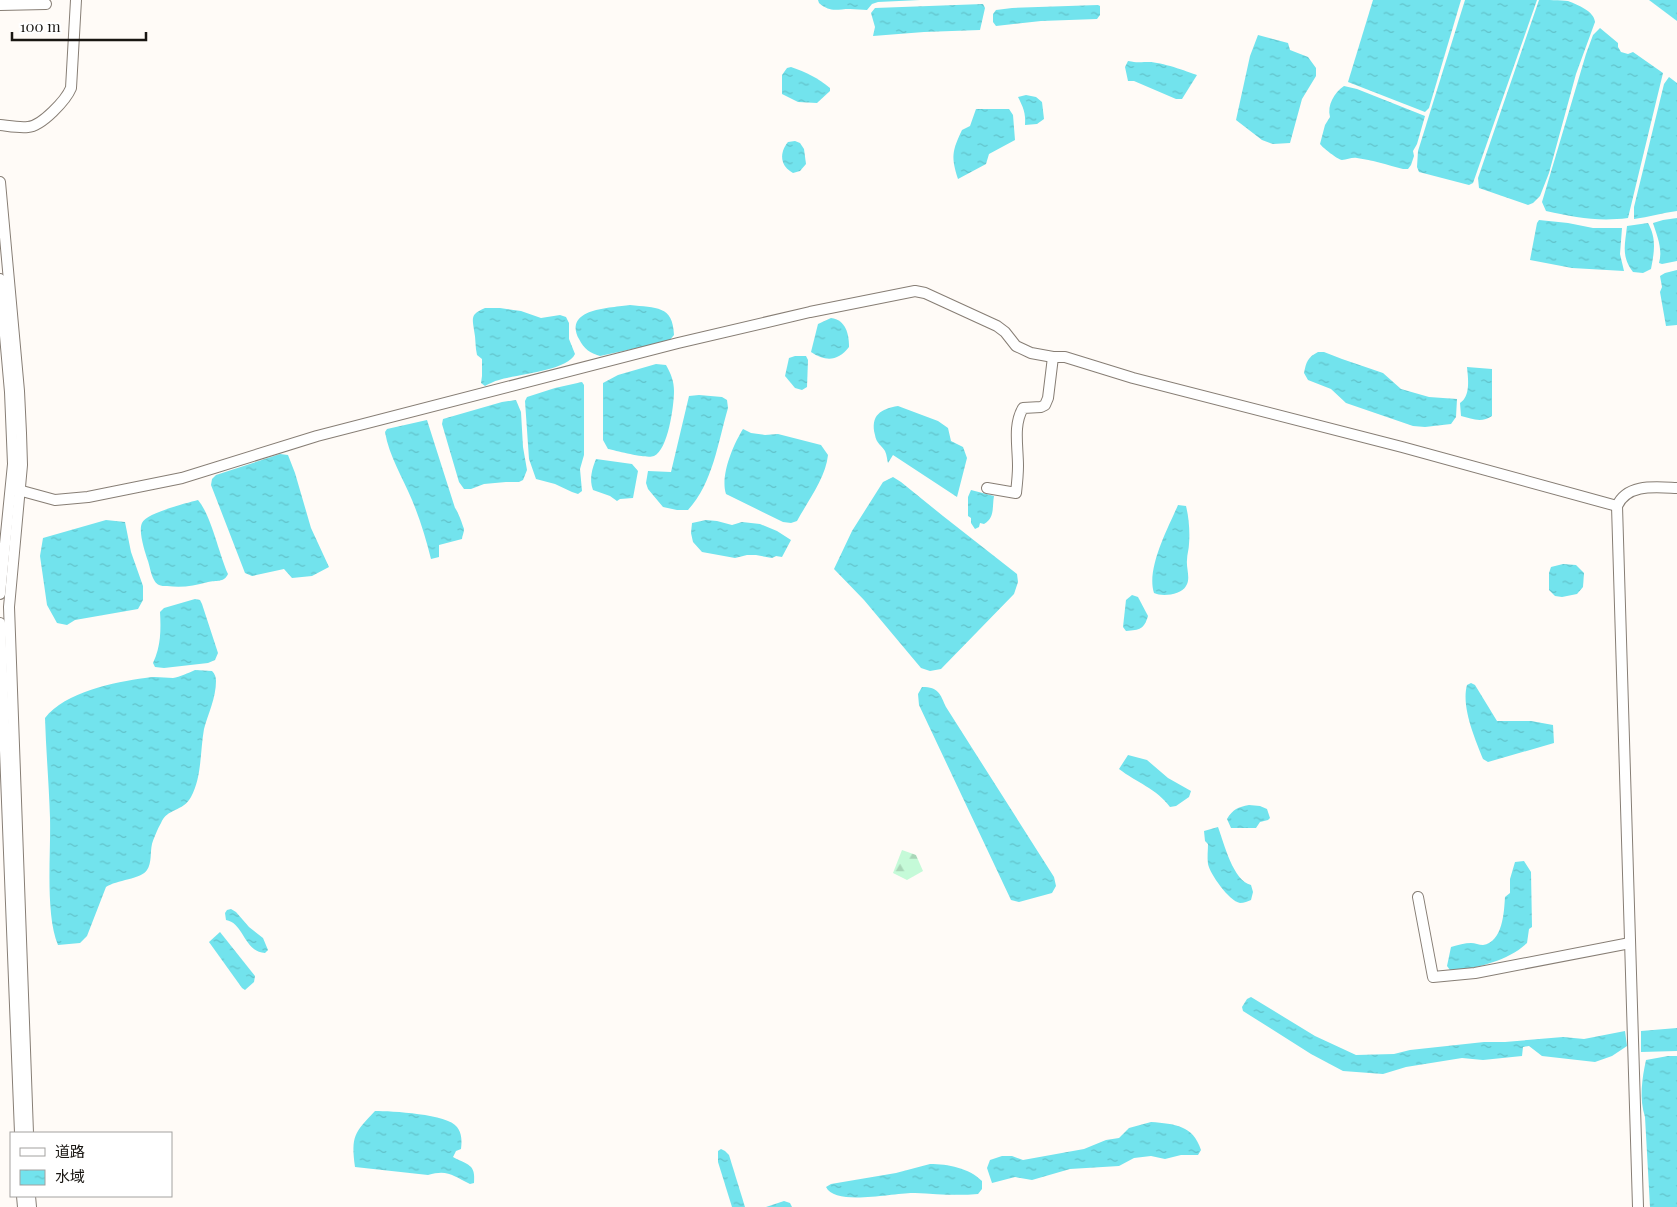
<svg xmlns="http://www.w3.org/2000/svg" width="1677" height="1207" font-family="'Playfair Display','Noto Sans SC',serif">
	<defs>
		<pattern id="forest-firs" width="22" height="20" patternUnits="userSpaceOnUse" patternTransform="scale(1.25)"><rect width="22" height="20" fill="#c5fad8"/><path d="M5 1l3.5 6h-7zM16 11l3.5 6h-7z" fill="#a9d6b8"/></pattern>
		<pattern id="water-ripples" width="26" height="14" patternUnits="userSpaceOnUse" patternTransform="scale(1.25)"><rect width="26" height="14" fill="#72e3ed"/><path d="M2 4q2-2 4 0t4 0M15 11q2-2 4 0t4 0" fill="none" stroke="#62c2ca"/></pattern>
	</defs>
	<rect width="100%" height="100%" fill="#fffbf7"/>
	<path fill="url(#forest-firs)" d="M902,850l14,5 7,16 -16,9 -14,-7z"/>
	<g fill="url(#water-ripples)">
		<path d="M818,0h102l-42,2 -6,2 -5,6c-5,0 -11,-1 -17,-1 -14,0 -19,4 -31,-6z"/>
		<path d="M1373,0h88l-32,108 -4,4 -77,-30z"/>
		<path d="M1465,0h72l-64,183 -4,2 -50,-13 -2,-5 1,-16z"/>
		<path d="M1539,0c8,0 22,0 29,1 10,4 26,10 27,21l-19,52 -27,99 -9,23 -7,7 -5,2 -49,-17 -1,-10z"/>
		<path d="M1649,0h28v21z"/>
		<path d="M983,4l2,4 -5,22 -56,2 -51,4 2,-9 -4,-14 4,-5z"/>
		<path d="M1098,5l2,1v9l-3,4 -56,2 -45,5 -3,-4v-8l3,-4 16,-2z"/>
		<path d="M1600,28l18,15v4l3,5 7,2 5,-2 30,21 -35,145c-31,4 -53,-1 -82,-7l-4,-9 44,-148 7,-19z"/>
		<path d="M1258,35l30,8 2,7 18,7 8,11v8l-14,23 -12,44 -17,1 -11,-4 -26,-20 14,-64z"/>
		<path d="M1128,61c10,2 10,1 19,1 12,-1 39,9 50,13l-15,24h-6l-42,-18h-6l-3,-14z"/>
		<path d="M791,67c15,5 27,11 39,21v3l-13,12 -19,-1 -16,-8v-19l5,-7z"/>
		<path d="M1669,77l8,6v128c-15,2 -28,6 -43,8v-12l30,-123z"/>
		<path d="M1344,86l13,3 68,27 -8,28 -4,7 1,5 -3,9 -3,4h-5c-15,-4 -31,-9 -46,-11 -5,-1 -10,2 -15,2 -5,-1 -19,-12 -22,-16l5,-19 5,-8c-3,-12 4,-24 14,-31z"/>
		<path d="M1026,95l10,2 6,5 2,17 -7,5 -12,1c1,-12 -2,-18 -7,-28z"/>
		<path d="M976,109h33l4,6 2,25 -26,14 -3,10 -28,15c-7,-22 -6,-28 4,-49l8,-4z"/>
		<path d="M795,141l5,2 4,6 2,15 -6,7 -7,2c-13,-7 -14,-20 -5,-31z"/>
		<path d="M1677,218v43l-15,3 -3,-1c4,-14 -2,-27 -6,-40l10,-3z"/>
		<path d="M1539,220l29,3 25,5h29l-2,26 4,17 -52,-3 -42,-8 7,-37z"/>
		<path d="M1648,223c9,16 6,30 3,46l-8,4 -10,-1c-12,-16 -8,-27 -6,-46z"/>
		<path d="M1677,270v55l-11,1 -6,-34 2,-5 -2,-11 5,-3z"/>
		<path d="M630,305c26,3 43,0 44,30l-5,6 -69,15c-10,-3 -16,-7 -21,-17 -16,-31 32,-31 51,-34z"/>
		<path d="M485,308h15l21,3 20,7 19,-3 6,2 3,6v16l6,15c-8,17 -58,20 -76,26 -5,1 -10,4 -14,6l-4,-3 1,-7v-17l-5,-4c-2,-8 -1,-16 -3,-25 -2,-13 -3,-16 11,-22z"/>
		<path d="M831,318c15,2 18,16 18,29 -11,14 -23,15 -38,5l7,-28z"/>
		<path d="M1318,352h6l18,7 41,14 18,16 28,8 28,2 -1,18 -5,7 -26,3 -12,-1 -67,-23 -15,-14 -23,-9 -4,-7c2,-11 4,-16 14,-21z"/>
		<path d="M795,356h11l2,4 -1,27 -5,3 -7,-2 -10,-12 4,-18z"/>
		<path d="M656,364l10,1c5,9 8,16 8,26 0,15 -6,59 -20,65 -8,3 -36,-5 -46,-7l-5,-9v-57l15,-8z"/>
		<path d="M1467,367l25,2v47c-10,7 -20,3 -31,0l-1,-13c11,-7 8,-25 7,-36z"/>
		<path d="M582,382l2,3v70l-4,14 2,22 -4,3 -6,-2 -17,-8 -19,-5 -7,-20 -4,-58 2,-4 28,-9z"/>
		<path d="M699,395l23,2 5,3 1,8c-10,34 -15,75 -40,102h-11l-14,-3 -15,-18 -2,-6 2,-12 23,1 18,-76z"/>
		<path d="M516,400l5,12 2,35 4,23 -4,10 -4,2h-13l-22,2 -13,5h-7l-5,-7 -17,-58 1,-5 59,-17z"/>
		<path d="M898,406l40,15 10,7 3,13 12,6 4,11 -10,39 -64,-42 -5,8c-1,-3 -1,-8 -3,-12 -3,-5 -9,-8 -10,-16 -5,-20 6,-26 23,-29z"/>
		<path d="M427,420l28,88c3,3 8,18 9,21 0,4 -2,7 -2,10l-23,6v12l-8,2c-5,-20 -11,-40 -19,-59 -9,-22 -23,-44 -27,-68l2,-3z"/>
		<path d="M743,429l8,4 14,2 13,-1 43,11 7,10c-2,22 -20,46 -31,66l-6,2 -8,-1 -57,-28c-6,-18 7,-49 17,-65z"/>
		<path d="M280,454l8,1 7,18 16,55 18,39 -17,9 -20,2 -8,-9 -32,7 -7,-3 -34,-88 1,-6 4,-4z"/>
		<path d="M596,459l36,5 6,7 -5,27 -13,1 -3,2 -7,-5 -17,-6c-4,-11 -1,-21 3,-31z"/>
		<path d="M893,477l8,5 42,34 74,58 1,8 -4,12 -73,75 -11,2 -9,-3 -57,-68 -30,-31 18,-38 31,-49z"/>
		<path d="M971,490l23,6c-2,11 1,22 -10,28l-4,-1 -1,4 -4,2 -4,-6v-5l-3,-2v-19z"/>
		<path d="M198,500c13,15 21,54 30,74 -4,9 -12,6 -20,8 -15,4 -26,6 -41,4 -3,0 -6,0 -8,-1 -7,-3 -9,-18 -11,-24 -3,-9 -10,-30 -6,-38 4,-10 45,-20 56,-23z"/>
		<path d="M1178,505l8,1c3,12 4,26 3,38 0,5 -2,10 -2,16 -1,8 4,19 -1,26 -5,9 -24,11 -32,7 -8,-24 14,-65 24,-88z"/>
		<path d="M106,520l19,2 6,30 12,34v14l-5,9 -63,11 -8,5 -10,-2 -10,-18 -7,-49 3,-18z"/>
		<path d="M706,520l11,1 15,4 10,-3 18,2 17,7 14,9 -9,17 -6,-1 -4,2 -16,-3h-9l-12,3 -33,-6 -9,-10 -2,-9 1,-10z"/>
		<path d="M1563,564l13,1 8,8 -1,14 -6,7 -15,3 -7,-1 -6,-6v-17l2,-6z"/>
		<path d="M1132,595l6,2 10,19c-4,13 -8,14 -22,15l-3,-4 3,-27z"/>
		<path d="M195,599l5,1 2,4 16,49 -3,7 -7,3 -44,5 -9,-1 -2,-4c8,-17 8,-33 7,-51l4,-4z"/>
		<path d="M195,670l17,1c3,3 4,6 4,10 0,17 -8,33 -12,48 -4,22 -2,48 -13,68 -8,15 -24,11 -30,26 -3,5 -8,17 -9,21 -2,8 0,19 -5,26 -5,9 -31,10 -41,17l-19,49 -7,7 -22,2c-13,-31 -7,-91 -8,-127 -1,-33 -4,-67 -5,-100 20,-26 70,-36 100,-40 10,-2 19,0 28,0 7,-1 15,-5 22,-8z"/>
		<path d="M1471,683l4,2 22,36h34l22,4 1,18 -66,19 -5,-3c-8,-20 -22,-52 -16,-74z"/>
		<path d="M922,687c17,0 18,7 24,20l108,170 2,9 -4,7 -33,9 -8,-2 -92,-195 -1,-11z"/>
		<path d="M1128,755l19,5 21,18 23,13 -2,6 -13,9 -6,1c-13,-18 -34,-25 -51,-38z"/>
		<path d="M1249,805l11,1 7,3 3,9 -2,2 -8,2 -4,6h-25l-4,-9c6,-10 11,-12 22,-14z"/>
		<path d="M1218,827c6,16 15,54 33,58l2,7 -2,8c-3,1 -7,3 -11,3 -11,-2 -30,-29 -32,-39 -1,-7 0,-14 0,-20l-3,-3 -1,-10z"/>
		<path d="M1524,861l7,11 1,55 -3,2 -2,14c-19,18 -47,23 -72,29l-5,-2 -3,-4 4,-19c7,-2 14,-4 20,-4 4,0 8,2 12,2 20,-3 21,-33 22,-48l5,-4v-14l5,-17z"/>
		<path d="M231,909l5,3 13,15 14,11 5,12 -3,3c-21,-1 -21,-30 -39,-33l-1,-7 2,-3z"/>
		<path d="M220,932l35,44 -1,6 -9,8 -3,-2 -33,-46z"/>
		<path d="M1251,997l64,39 41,19 38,-1 16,-4 74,-8h21l58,-5 21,2 41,-8 2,15 -15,10 -17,6 -53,-6 -13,-10 -6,1 -1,9 -39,4 -21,-2 -56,9 -23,7 -40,-3 -32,-17 -68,-43 -1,-4 5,-8z"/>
		<path d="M1677,1028v23l-36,1v-21z"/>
		<path d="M1668,1056h9v151h-27l-5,-90c-6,-18 -3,-39 1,-57z"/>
		<path d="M375,1111c16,0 73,3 82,16 5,6 5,15 4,22l-5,2 -3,6c15,8 23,7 21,26l-4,1c-17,-8 -22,-15 -42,-9l-73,-8c-4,-31 -1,-34 20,-56z"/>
		<path d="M1151,1122c24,2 42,3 50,28l-3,5h-17l-16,4 -14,-3 -17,2 -15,8 -49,3 -38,11 -17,-3 -23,6 -5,-15 3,-8 12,-4h10l11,4 61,-11 22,-9 13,-2 10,-10z"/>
		<path d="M721,1149l4,2 4,4 16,52h-13l-14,-45v-11z"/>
		<path d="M930,1164c18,0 39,4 52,17v8l-4,5c-22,2 -42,0 -63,-1 -19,-1 -80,14 -89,-6l5,-3 65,-11z"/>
		<path d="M784,1201l6,2 2,4h-26z"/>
	</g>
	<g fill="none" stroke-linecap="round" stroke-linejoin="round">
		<defs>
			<g id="minor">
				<path d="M0,5l46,-1"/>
				<path d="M0,125c9,1 19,3 28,2 14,-1 38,-27 43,-39l5,-88"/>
				<path d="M0,182l19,209 2,42 1,32 -13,142 19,526"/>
				<path d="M0,279l10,113 3,72 -13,130"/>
				<path d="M11,488l44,12 33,-3 94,-19 135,-42 361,-93 132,-31 105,-21 10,2 72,33 8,6 11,14 15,7 22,4h12l68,21 269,69 215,59"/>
				<path d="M987,488l29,5c1,-9 2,-18 2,-27 0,-20 -5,-41 5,-58l18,-1 4,-2 3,-7 5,-41"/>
				<path d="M0,623l20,510"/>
				<path d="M1418,897l15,80 42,-4 155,-30"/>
				<path d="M22,1196l1,11"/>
				<path d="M30,1196l1,11"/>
				<path d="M1638,1207l-21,-701c10,-23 39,-19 60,-18"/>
			</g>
		</defs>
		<use href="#minor" stroke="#877e75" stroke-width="12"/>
		<use href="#minor" stroke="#fff" stroke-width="10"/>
	</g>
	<rect x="10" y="1132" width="162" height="65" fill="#ffffff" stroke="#a3a2a0"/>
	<rect x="20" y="1148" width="25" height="8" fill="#ffffff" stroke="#a3a2a0"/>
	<text x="55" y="1157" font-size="15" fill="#191612">道路</text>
	<rect x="20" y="1170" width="25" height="15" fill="url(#water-ripples)" stroke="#a3a2a0"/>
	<text x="55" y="1182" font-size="15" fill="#191612">水域</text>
	<path d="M12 32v8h134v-8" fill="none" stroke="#191612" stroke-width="2.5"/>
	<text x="20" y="32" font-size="15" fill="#191612" stroke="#ffffff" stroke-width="4" paint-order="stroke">100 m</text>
</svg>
